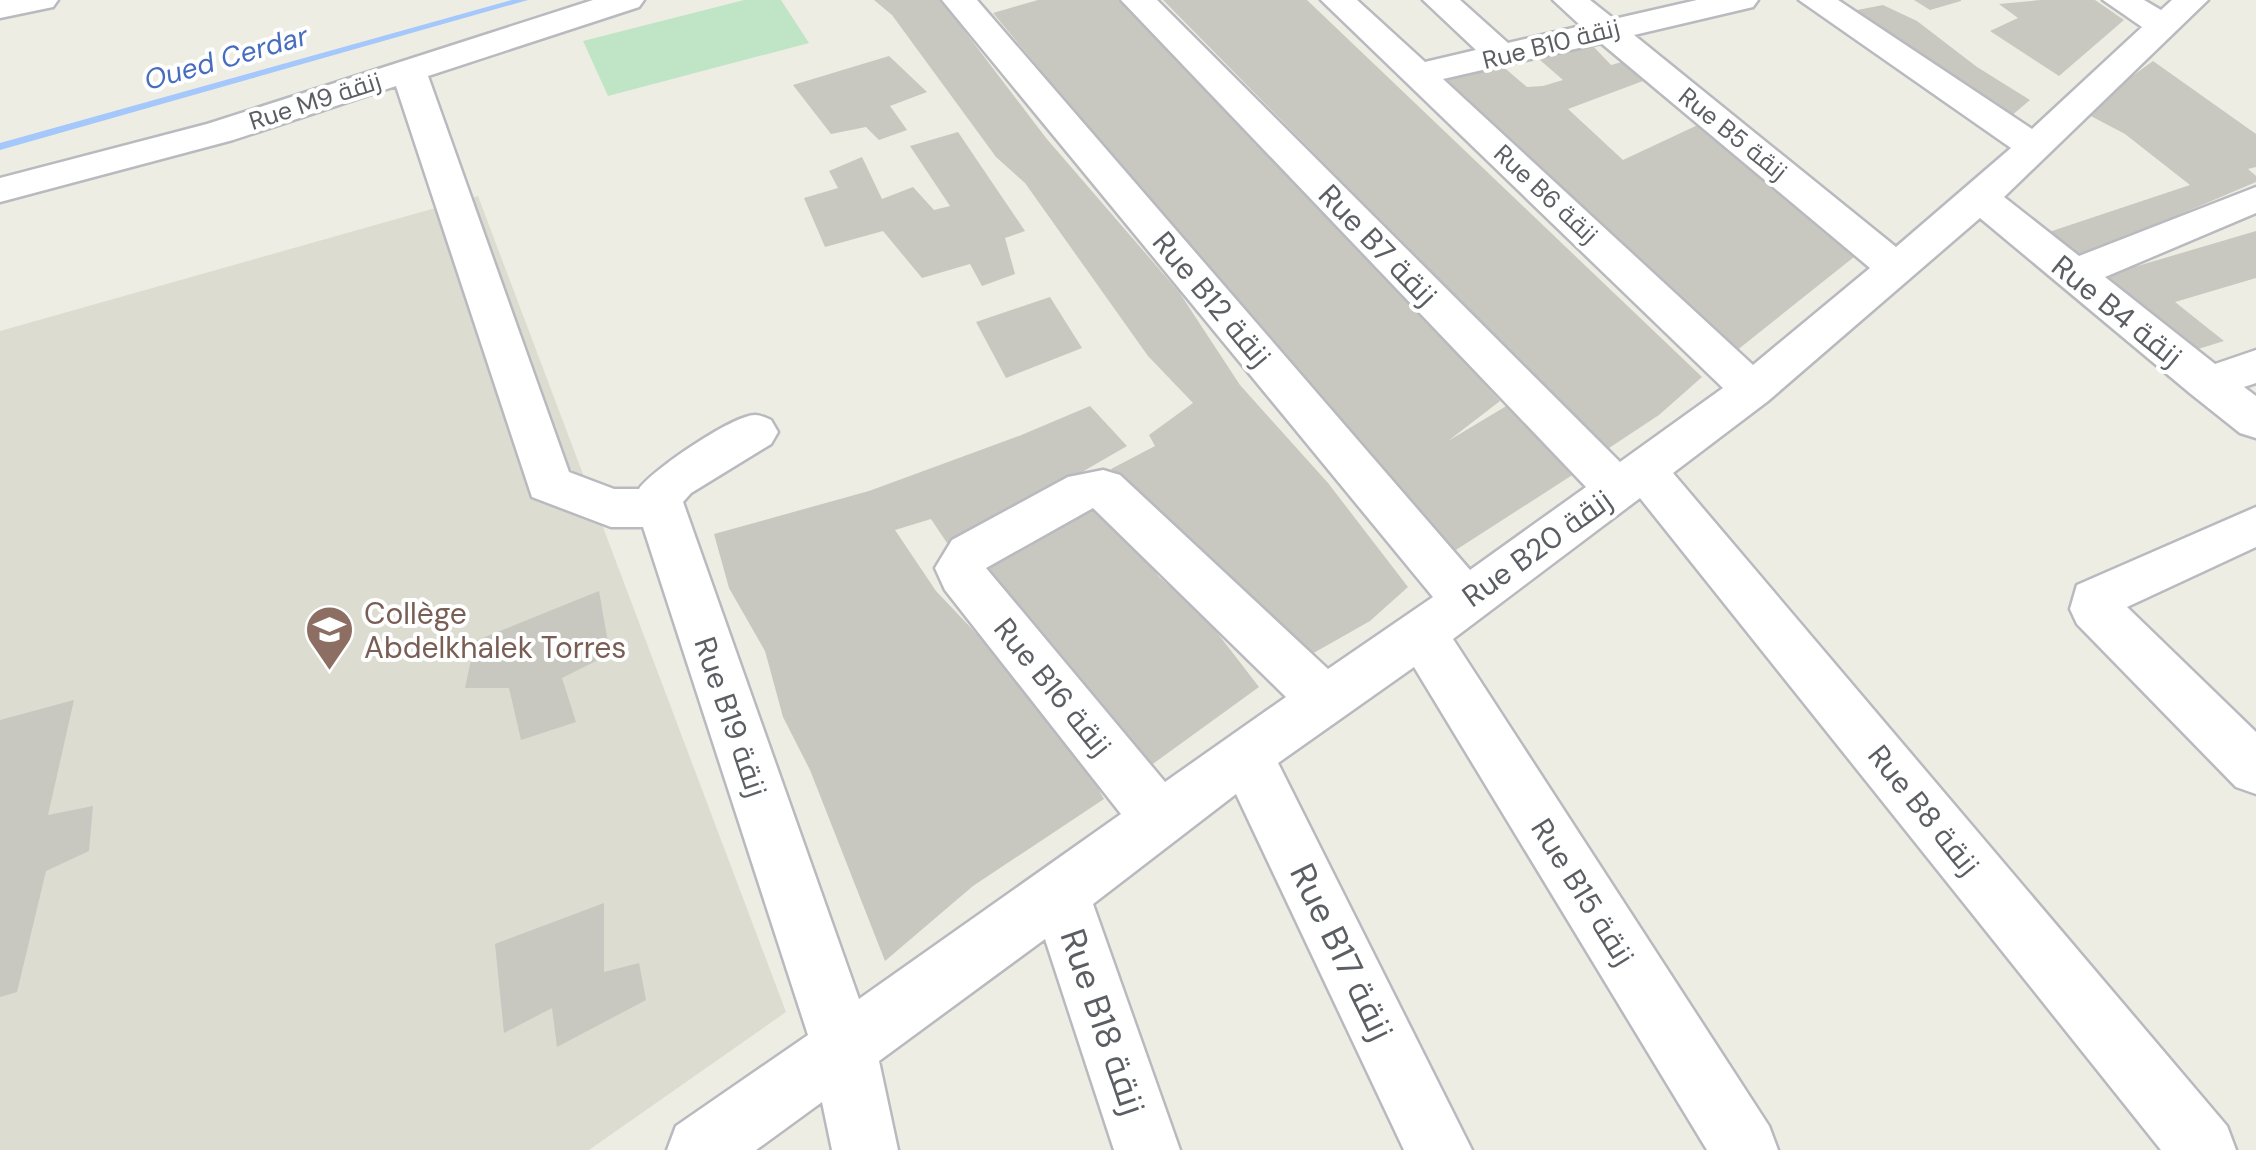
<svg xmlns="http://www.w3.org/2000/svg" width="2256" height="1150" font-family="'DM Sans',Cairo,sans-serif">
	<rect width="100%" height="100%" fill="#eeede3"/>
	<path fill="#dddcd1" d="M478,196l308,816 -197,138h-589v-819z"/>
	<path fill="#c0e5c6" d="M744,0h37l28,43 -201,53 -25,-55z"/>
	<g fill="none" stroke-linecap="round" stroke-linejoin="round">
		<path fill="#a4c7fc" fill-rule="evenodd" d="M512,0h16l-528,150v-7z"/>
	</g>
	<g fill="#c8c7c0">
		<path d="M874,0h67l105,138 133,154 61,93 88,98 80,104 -38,34 -67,38 -192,-190 44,-23 -6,-11 44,-32 -45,-47 -123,-173 -29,-26 -104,-142z"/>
		<path d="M1038,0h80l64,55 61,74 118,125 28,22 111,125 -52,40 60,-36 69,67 -132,85 -452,-544z"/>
		<path d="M1163,0h144l395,377 -43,38 -53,35z"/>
		<path d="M1914,0h47v1l-31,9z"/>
		<path d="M2041,0h54l29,20 -65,56 -69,-45 28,-13 -19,-14z"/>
		<path d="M1883,5l34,16 60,46 53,33 -26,22 -157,-110z"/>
		<path d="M1591,44l20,21 11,-3 21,19 -75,28 55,51 79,-37 162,126 -133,106 -295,-279 64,-12 27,23 16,-1 20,-6 -30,-26z"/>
		<path d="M889,56l38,36 -37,14 17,24 -28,10 -13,-13 -35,7 -38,-49z"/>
		<path d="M2153,61l103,73v33l-8,2 8,7v6l-190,81 -32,-26 156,-52 -65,-51 -36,-19 31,-30z"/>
		<path d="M958,132l67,99 -20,7 10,36 -33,12 -12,-22 -48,14 -39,-47 -58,16 -21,-49 34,-10 -9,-17 33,-14 20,42 31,-12 21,23 16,-4 -40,-60z"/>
		<path d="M2256,231v47l-81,24 49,39 -42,13 -92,-74z"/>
		<path d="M1050,297l32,51 -76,30 -30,-56z"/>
		<path d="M1090,406l37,40 -147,85 -33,12 -16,-24 -36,11 41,61 91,96 48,60 29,52 -131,87 -88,75 -75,-191 -27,-53 -18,-66 -36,-63 -15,-54 155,-43 150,-55z"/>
		<path d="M1095,510l37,30 27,37 43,36 57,74 -109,79 -177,-200z"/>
		<path d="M599,591l11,63 -48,24 14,44 -55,18 -12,-52h-44l10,-47z"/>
		<path d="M74,700l-26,115 45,-9 -4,45 -43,20 -29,121 -17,5v-277z"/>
		<path d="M604,903v69l35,-9 7,37 -89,47 -5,-39 -48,25 -9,-89z"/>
	</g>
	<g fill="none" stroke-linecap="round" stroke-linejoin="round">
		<defs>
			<g id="minor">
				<path d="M0,0h58l-5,7 -53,11z"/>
				<path d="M593,0h51l-5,7 -211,69 141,396 45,17h25c13,-19 94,-74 116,-74 6,0 11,3 16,5l7,12 -7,12 -80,49 -8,9 176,497 262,-185 -176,-224 -10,-22 17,-28 116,-63 35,-7 17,5 208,194 105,-72 -491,-597h35l493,570 116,-83 -465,-487h36l463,462 103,-74 -402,-388h36l68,62 51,-12 -53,-50h37l48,43 73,-17 -28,-26h37l24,19 83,-19h61l-5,7 -119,28 262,212 115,-99 -212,-148h39l194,129 110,-102 -39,-27h41l17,10 11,-10h36l-204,197 75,59 177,-69v26l-151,64 110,87 41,-14v33l-12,4 12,9v42l-16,-5 -49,-39 -211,-176 -212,183 -95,72 554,653 9,24h-75l-521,-652 -187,141 316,487 9,24h-71l-293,-483 -136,96 194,387h-68l-168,-356 -143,110 87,246h-66l-69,-211 -166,122 19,89h-66l-10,-48 -66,48h-89l9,-24 132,-91 -165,-508h-32l-79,-30 -136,-411 -163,54 -233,62v-24l207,-54zM1601,43l269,225 -117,97 -310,-286zM1093,508l193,189 -121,85 -179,-214z"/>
				<path d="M2256,507v40l-129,60 129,125v62l-20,-7 -159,-163 -7,-15 7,-24z"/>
			</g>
		</defs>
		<use href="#minor" stroke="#b8babf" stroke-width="5"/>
		<use href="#minor" fill="#fff" fill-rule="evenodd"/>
	</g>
	<defs>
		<symbol id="school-pin" viewBox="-11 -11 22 30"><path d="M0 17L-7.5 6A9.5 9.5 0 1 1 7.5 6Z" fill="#8d6e63" stroke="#fff"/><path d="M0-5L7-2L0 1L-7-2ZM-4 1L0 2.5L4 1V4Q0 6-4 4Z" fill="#fff"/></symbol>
	</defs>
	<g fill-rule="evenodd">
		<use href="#school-pin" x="302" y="602" width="55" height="75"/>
	</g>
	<g text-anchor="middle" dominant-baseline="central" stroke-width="8" stroke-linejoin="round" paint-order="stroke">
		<g font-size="25" fill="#5b5e63" stroke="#fff">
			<text transform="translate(1551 44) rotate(-14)">Rue B10 زنقة</text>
			<text transform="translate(315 101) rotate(-18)">Rue M9 زنقة</text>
			<text transform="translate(1733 134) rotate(39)">Rue B5 زنقة</text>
			<text transform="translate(1546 194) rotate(43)">Rue B6 زنقة</text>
		</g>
		<g font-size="28" font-style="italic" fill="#476dbf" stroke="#fff">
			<text transform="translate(226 58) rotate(-16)">Oued Cerdar</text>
		</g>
		<g font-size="30" fill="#5b5e63" stroke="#fff">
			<text transform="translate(1378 245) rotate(46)">Rue B7 زنقة</text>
			<text transform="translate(1212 299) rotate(50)">Rue B12 زنقة</text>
			<text transform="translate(2117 311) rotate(39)">Rue B4 زنقة</text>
			<text transform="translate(1537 548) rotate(-36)">Rue B20 زنقة</text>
			<text transform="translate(1053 687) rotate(51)">Rue B16 زنقة</text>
			<text transform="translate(731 717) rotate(71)">Rue B19 زنقة</text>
			<text transform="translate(1924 810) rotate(51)">Rue B8 زنقة</text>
			<text transform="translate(1583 892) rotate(58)">Rue B15 زنقة</text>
		</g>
		<g font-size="30" fill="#785e54" stroke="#fff" text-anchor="start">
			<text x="364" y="613">Collège<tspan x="364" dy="34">Abdelkhalek Torres</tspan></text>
		</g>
		<g font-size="35" fill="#5b5e63" stroke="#fff">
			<text transform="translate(1342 952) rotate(64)">Rue B17 زنقة</text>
			<text transform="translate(1103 1022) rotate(71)">Rue B18 زنقة</text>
		</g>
	</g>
</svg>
